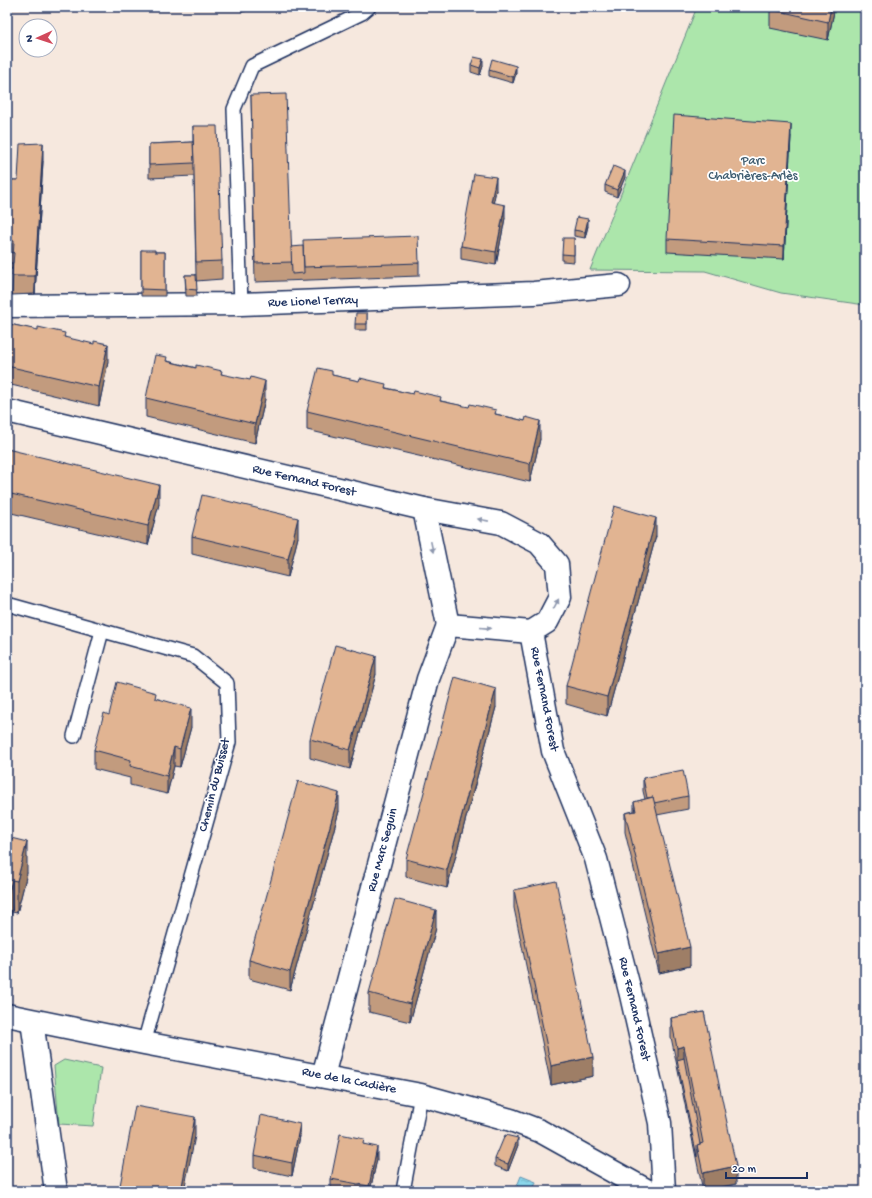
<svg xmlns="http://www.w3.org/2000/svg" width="872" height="1198" font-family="'Gochi Hand',sans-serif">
	<defs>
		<pattern id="water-ripples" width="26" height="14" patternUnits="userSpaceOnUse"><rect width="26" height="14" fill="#8ad6ea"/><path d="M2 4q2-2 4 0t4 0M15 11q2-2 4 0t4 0" fill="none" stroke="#76b8cb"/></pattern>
	</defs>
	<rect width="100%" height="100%" fill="#f6e8de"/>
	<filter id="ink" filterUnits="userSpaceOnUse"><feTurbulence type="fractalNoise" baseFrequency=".025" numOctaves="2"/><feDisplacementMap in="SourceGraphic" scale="8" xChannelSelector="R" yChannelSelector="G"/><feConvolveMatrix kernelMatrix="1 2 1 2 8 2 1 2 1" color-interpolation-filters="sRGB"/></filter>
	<g filter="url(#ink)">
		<g fill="#ace6ab" stroke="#648a84">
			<path d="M697,7h168v298l-84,-12 -76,-22 -115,-1z"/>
			<path d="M64,1060l37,8 -8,58 -34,-2 -5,-58z"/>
		</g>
		<path fill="url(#water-ripples)" stroke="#5e93b2" d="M521,1176l15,6 -3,9h-18z"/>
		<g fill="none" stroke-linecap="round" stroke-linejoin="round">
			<defs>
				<g id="service">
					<path d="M241,304l-7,-195 18,-43 110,-53 7,-6"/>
					<path d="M7,604l186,52 34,27 2,59 -85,301"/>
					<path d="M74,736l28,-105"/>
					<path d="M403,1191l18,-96"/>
				</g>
				<g id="minor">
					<path d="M7,306l234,-2 293,-11 85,-8"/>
					<path d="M7,411l417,98 77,14 38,20 18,21 3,33 -13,25 -16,10"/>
					<path d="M424,509l24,116"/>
					<path d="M448,625l83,7"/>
					<path d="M531,632l22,119 43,108 35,136 29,128 4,68"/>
					<path d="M323,1076l105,-397 20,-54"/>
				</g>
				<g id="tertiary">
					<path d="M7,1015l137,28 277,52 90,25 29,11 108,60"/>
					<path d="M32,1021l24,170"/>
				</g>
			</defs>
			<use href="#service" stroke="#1b2f5e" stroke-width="16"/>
			<use href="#minor" stroke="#1b2f5e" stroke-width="25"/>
			<use href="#tertiary" stroke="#1b2f5e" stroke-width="25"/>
			<use href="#service" stroke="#fff" stroke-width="13"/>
			<use href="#minor" stroke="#fff" stroke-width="22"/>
			<use href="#tertiary" stroke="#fff" stroke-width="22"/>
		</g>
		<g fill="#c29b7e" stroke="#1b2f5e">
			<path d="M770,7h65l-7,33 -58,-12z"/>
			<path d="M471,65l12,1 -3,9 -9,-3z"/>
			<path d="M489,70l27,3 -3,10 -24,-7z"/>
			<path d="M251,95l40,152 128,16v13l-164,6z"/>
			<path d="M193,126l29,135v18l-26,2 1,15h-11l-1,-21h11l-2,-99 -45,2v-34l44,-2z"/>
			<path d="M791,136l-7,123 -117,-7v-13z"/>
			<path d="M43,161l-8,133 -23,1 1,-26h-6v-89h11z"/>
			<path d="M625,177l-8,20 -12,-5v-7z"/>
			<path d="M496,190l-3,13 12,15 -9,47 -35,-6v-13z"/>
			<path d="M588,226l-3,12 -11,-2v-6z"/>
			<path d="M574,238v24l-12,-1v-7z"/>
			<path d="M141,250l14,2h10v44h-24z"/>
			<path d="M367,313v17h-12v-6z"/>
			<path d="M7,320l3,4 55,13 43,25 -9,44 -92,-22z"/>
			<path d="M167,361l55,13 43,25 -10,44 -109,-26v-19z"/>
			<path d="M332,375l193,46 15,18 -10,43 -223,-52v-19z"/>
			<path d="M7,449l152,55 -11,41 -141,-33z"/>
			<path d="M192,536l106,1 -10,40 -96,-23z"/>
			<path d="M656,536l-49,180 -41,-12v-18z"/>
			<path d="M376,674l-26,95 -40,-11v-19z"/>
			<path d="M156,699l35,28 -11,40 -6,-1 -7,28 -37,-9v-7l-36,-9v-19l15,-35z"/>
			<path d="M496,707l-49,181 -41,-11v-18z"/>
			<path d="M643,778l45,18v13l-31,6 33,151 -31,7 -34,-141v-19l9,-2v-9l11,-3 -2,-8z"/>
			<path d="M339,811l-49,179 -41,-11v-19z"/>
			<path d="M7,837l20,36 -10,40 -5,-1z"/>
			<path d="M514,890l79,186 -42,9 -37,-177z"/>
			<path d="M436,928l-26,94 -41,-10v-19z"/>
			<path d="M704,1012l32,172 -33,7 -32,-154v-19z"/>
			<path d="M300,1136l-8,40 -38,-8v-13z"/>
			<path d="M364,1144l13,15 -7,32h-39v-12z"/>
			<path d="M518,1145l-10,26 -13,-5v-7z"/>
		</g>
		<g fill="#9e7e66" stroke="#1b2f5e">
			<path d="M242,7h15l-15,5z"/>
			<path d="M831,7h4l-7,33v-18z"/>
			<path d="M483,59v7l-3,9v-7z"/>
			<path d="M516,66v7l-3,10v-6z"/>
			<path d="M791,124v12l-7,123v-13z"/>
			<path d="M43,143v18l-8,133v-18z"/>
			<path d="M625,171v6l-8,20v-7z"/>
			<path d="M496,177v13l-5,25v-13z"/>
			<path d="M505,205v13l-9,47v-13z"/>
			<path d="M588,219v7l-3,12v-6z"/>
			<path d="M108,344v18l-9,44v-19z"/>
			<path d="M265,381v18l-10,44v-19z"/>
			<path d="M540,421v18l-10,43v-18z"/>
			<path d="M159,485v19l-11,41v-19z"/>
			<path d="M298,518v19l-10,40v-18z"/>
			<path d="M656,518v18l-49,180v-19z"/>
			<path d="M376,656v18l-26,95v-19z"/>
			<path d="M496,689v18l-49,181v-18z"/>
			<path d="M191,708v19l-11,40v-18z"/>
			<path d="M174,747v19l-7,28v-18z"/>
			<path d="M339,793v18l-49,179v-18z"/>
			<path d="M27,842v31l-10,40v-32z"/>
			<path d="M12,880v32l-5,19v-32z"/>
			<path d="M436,910v18l-26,94v-18z"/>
			<path d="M690,947v19l-31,7v-19z"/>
			<path d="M684,1046v19l-7,-5v-12z"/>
			<path d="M593,1057v19l-42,9v-19z"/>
			<path d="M195,1117v19l-11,55 -2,-5z"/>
			<path d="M300,1124v12l-8,40v-13z"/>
			<path d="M518,1138v7l-10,26v-7z"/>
			<path d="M377,1147v12l-7,32h-1v-5z"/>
			<path d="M736,1166v18l-33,7v-18z"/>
		</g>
		<g fill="#e1b492" stroke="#1b2f5e">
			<path d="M770,7h61l-3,15 -58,-13z"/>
			<path d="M474,57l9,2 -3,9 -9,-3z"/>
			<path d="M492,59l24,7 -3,11 -24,-7z"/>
			<path d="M286,94l6,168 -37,1 -4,-168z"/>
			<path d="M674,115l117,9 -7,122 -117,-7z"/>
			<path d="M193,126h24l5,135 -26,1z"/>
			<path d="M193,142l1,21 -45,2v-21z"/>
			<path d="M43,143l-8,133h-23l2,-35 -7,-1v-60h11l2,-36z"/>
			<path d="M613,166l12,5 -8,19 -12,-5z"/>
			<path d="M474,174l22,3 -5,25 14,3 -9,47 -35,-6z"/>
			<path d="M577,217l11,2 -3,13 -11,-2z"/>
			<path d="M418,236l1,27 -115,4 -1,-27z"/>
			<path d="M563,238h11v17l-12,-1z"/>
			<path d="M303,246l1,27 -12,1 -1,-27z"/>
			<path d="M141,250h14v2h10v38l-24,-1z"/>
			<path d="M7,252l7,1 -1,10h-6z"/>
			<path d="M185,275h11l1,15 -11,-1z"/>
			<path d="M356,313h11v11h-12z"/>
			<path d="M7,320l3,1 -1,3 29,6v-3l27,6 -1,4 30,7v-3l14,3 -9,43 -92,-21z"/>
			<path d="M155,355l12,2 -1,4 30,7v-3l26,6 -1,3 29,6 1,-3 14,4 -10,43 -109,-26z"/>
			<path d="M318,368l14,3v4l27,6 1,-3 26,6 -1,4 28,6 1,-3 27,6 -1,4 29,6 1,-3 26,6 -1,4 30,7 1,-4 14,4 -10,43 -223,-53z"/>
			<path d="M7,449l152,36 -11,41 -141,-33z"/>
			<path d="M202,495l96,23 -10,41 -96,-23z"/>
			<path d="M614,506l42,12 -49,179 -41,-11z"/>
			<path d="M335,645l41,11 -26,94 -40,-11z"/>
			<path d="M455,677l41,12 -49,181 -41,-11z"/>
			<path d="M117,682l39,11 -1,5 36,10 -11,41 -6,-2 -7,29 -37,-10 1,-6 -37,-10 10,-37 5,2z"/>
			<path d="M683,770l5,26 -34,7 -1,-6 -6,1 -4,-20z"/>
			<path d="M298,781l41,12 -49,179 -41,-12z"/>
			<path d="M653,797l37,150 -31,7 -34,-141 11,-2 -2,-9z"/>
			<path d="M7,837l20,5 -10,39 -5,-1 -5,19z"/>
			<path d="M556,881l37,176 -42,9 -37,-176z"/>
			<path d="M395,899l41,11 -26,94 -41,-11z"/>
			<path d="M704,1012l32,154 -33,7 -6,-28 6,-2 -19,-97 -7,2 -6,-30z"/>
			<path d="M684,1058l16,86 -3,1v12l-20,-97z"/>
			<path d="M135,1106l60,11 -13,69 12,2 -1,3h-74z"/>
			<path d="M261,1115l39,9 -8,39 -38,-8z"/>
			<path d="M340,1134l24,5 -1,5 14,3 -8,39 -38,-7z"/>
			<path d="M505,1135l13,3 -10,26 -13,-5z"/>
		</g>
		<defs><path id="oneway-solid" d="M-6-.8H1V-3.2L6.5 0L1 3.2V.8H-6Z"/></defs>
		<g fill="#8d97ae">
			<use href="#oneway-solid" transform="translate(483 520) rotate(-169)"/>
			<use href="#oneway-solid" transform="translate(432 547) rotate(78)"/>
			<use href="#oneway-solid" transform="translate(556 604) rotate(-62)"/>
			<use href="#oneway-solid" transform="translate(486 628) rotate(5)"/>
		</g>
	</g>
	<g text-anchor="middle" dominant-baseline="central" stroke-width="3.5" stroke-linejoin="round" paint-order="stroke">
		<g font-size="13" fill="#3f5d71" stroke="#fff">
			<text x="753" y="161">Parc<tspan x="753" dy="15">Chabrières-Arlès</tspan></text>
		</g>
		<g font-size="13" fill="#1b2f5e" stroke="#fff">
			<text transform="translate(313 302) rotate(-2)">Rue Lionel Terray</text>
			<text transform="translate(304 481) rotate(13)">Rue Fernand Forest</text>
			<text transform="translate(544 699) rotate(79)">Rue Fernand Forest</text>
			<text transform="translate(215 785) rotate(-76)">Chemin du Buisset</text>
			<text transform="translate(383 850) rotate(-75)">Rue Marc Seguin</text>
			<text transform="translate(634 1009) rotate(77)">Rue Fernand Forest</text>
			<text transform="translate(349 1081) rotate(11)">Rue de la Cadière</text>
		</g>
	</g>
	<rect width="872" height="1198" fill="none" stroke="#fff" stroke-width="24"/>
	<rect x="12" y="12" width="848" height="1174" fill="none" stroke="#1b2f5e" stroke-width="1.5" filter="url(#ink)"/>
	<g transform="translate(38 38) rotate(267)"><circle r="19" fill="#ffffff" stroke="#a4acbf"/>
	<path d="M0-3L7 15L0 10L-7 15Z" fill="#d1495b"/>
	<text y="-6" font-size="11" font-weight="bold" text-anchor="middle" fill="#1b2f5e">N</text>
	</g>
	<path d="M726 1172v6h81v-6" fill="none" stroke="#1b2f5e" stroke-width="2"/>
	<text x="732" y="1172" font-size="12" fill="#1b2f5e" stroke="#ffffff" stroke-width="3" paint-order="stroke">20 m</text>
</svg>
